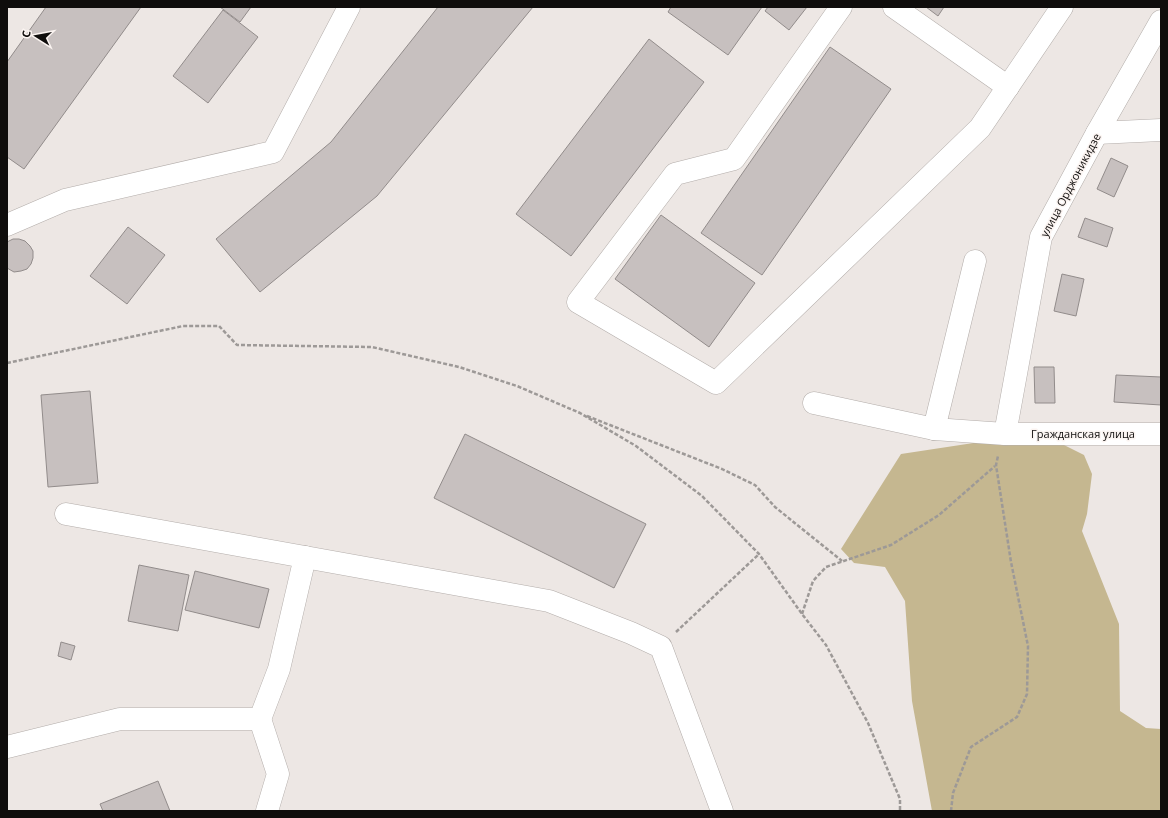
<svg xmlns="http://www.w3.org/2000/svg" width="1168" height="818" font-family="'Open Sans',sans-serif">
	<rect width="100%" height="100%" fill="#ede7e4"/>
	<path fill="#c5b790" d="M980,442l84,3 20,10 8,19 -5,40 -5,17 37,93 1,87 26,17 15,1v82h-229l-20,-110 -7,-100 -20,-34 -31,-4 -13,-14 60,-95z"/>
	<g fill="#c7c0bf" stroke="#928c8b">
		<path d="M46,7h95l-117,162 -17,-12v-95z"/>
		<path d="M220,7h31l-11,15z"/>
		<path d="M438,7h95l-156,189 -117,96 -44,-53 115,-97z"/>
		<path d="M671,7h91l-34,48 -60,-43z"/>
		<path d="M768,7h39l-18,23 -24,-19z"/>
		<path d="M926,7h18l-6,9z"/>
		<path d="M223,10l35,27 -50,66 -35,-27z"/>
		<path d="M649,39l55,43 -133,174 -55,-42z"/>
		<path d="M830,47l61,42 -129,186 -61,-42z"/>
		<path d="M1111,158l17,8 -14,31 -17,-8z"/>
		<path d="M661,215l94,68 -46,64 -94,-68z"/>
		<path d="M1085,218l28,10 -6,19 -29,-10z"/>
		<path d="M128,227l37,28 -38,49 -37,-28z"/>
		<path d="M13,239h6l6,2 5,5 3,5v7l-2,6 -4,5 -6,2 -7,1 -7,-4v-26z"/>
		<path d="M1062,274l22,5 -8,37 -22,-5z"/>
		<path d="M1034,367h20l1,36h-20z"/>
		<path d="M1116,375l45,2v28l-47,-3z"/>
		<path d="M90,391l8,92 -50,4 -7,-92z"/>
		<path d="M465,434l181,90 -32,64 -180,-90z"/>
		<path d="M139,565l50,10 -11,56 -50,-10z"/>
		<path d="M195,571l74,18 -10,39 -74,-18z"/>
		<path d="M61,642l14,4 -4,14 -13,-4z"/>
		<path d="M158,781l12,30h-67l-3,-7z"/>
	</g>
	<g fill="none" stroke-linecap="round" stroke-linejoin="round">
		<defs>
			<g id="minor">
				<path d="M841,7l-107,152 -59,15 -97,128 138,81 264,-255 82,-121"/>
				<path d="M894,7l114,80"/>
				<path d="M1097,133l64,-3"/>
				<path d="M7,225l58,-25 208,-48 76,-145"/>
				<path d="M814,403l120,26 71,5h156"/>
				<path d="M934,429l41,-168"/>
				<path d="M1005,434l36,-197 56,-104 64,-112"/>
				<path d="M66,514l483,87 82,32 30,14 61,164"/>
				<path d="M260,719l19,-50 26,-112"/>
				<path d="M7,747l113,-28h140l18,55 -11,37"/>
			</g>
		</defs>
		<use href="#minor" stroke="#b3adaa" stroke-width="23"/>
		<g stroke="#9d9997" stroke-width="2.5" stroke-dasharray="4 2" stroke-linecap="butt">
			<path d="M7,363l176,-37h36l18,19 135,2 87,20 58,19 63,27 56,33 66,50 57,58 43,60 24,31 42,78 32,76v12"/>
			<path d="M587,416l135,53 33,16 20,22 67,54"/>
			<path d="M802,614l11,-33 13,-14 65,-22 48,-30 56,-49"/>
			<path d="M676,632l83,-78"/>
			<path d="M951,811l2,-18 18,-46 46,-30 10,-23 1,-48 -17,-84 -15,-97 2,-9"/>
		</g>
		<use href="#minor" stroke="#fff" stroke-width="22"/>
	</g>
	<g text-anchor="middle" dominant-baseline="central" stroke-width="3" stroke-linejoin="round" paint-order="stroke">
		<g font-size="11" fill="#0f0d0c" stroke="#fbf4f1">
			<text transform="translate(1070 185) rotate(-62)">улица Орджоникидзе</text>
			<text x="1083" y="433">Гражданская улица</text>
		</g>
	</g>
	<rect width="1168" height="818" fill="none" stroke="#0f0d0c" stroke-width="16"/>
	<g transform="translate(36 36) rotate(281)" stroke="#fbf4f1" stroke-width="3" paint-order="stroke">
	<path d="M0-3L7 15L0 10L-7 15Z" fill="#0f0d0c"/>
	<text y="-6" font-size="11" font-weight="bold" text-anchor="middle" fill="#0f0d0c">С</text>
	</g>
</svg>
